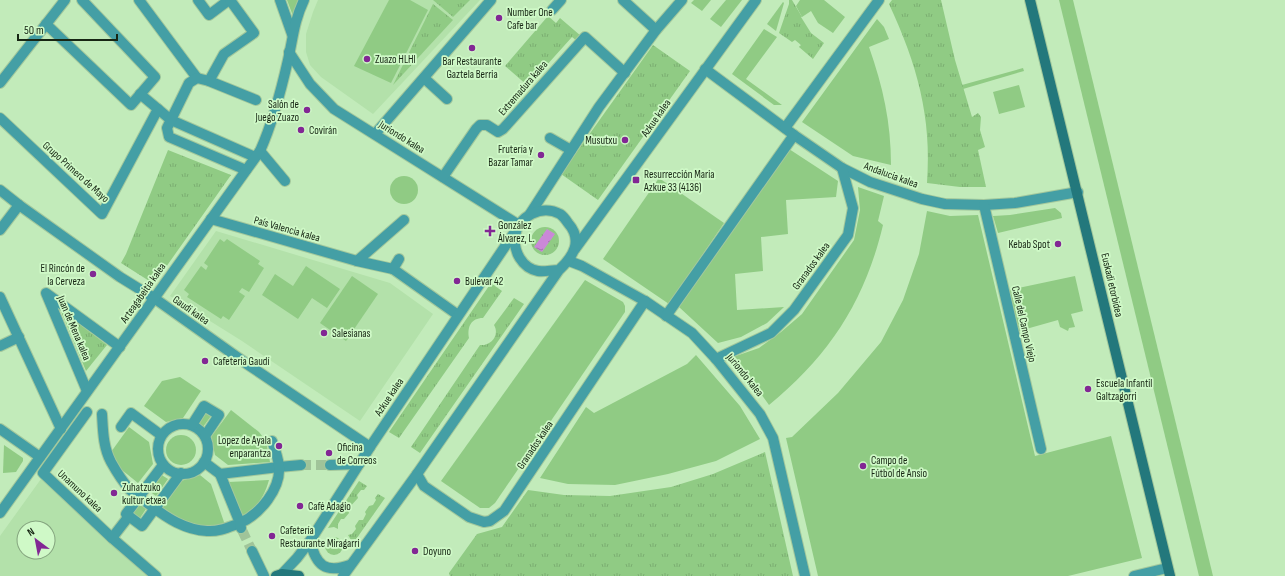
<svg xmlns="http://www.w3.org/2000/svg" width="1285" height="576" font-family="'Sofia Sans Condensed',sans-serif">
	<defs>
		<pattern id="park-tufts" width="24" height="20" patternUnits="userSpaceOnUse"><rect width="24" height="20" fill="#90cb84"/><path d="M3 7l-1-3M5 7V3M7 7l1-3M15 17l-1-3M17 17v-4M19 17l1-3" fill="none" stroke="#7bae71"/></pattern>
		<pattern id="water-ripples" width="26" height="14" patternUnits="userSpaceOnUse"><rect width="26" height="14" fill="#ca88d8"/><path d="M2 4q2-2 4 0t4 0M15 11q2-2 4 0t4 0" fill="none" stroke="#a36fae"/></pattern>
	</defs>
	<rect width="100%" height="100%" fill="#c2ebba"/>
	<g fill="#b3e1aa" fill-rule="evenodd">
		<path d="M318,0h162l-107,114 -52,-37 -11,-12 -4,-13v-18l7,-22z"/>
		<path d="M216,231l174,52 43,31 -73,107 -118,-80 -72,-45z"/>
		<path d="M41,479l110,97h-151v-40zM24,528h24v24h-24z"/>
	</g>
	<g fill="#90cb84">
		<path d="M287,0h12l-6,16z"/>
		<path d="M389,0h21l18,10 -37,73 -37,-17z"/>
		<path d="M694,0h17l-9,11 -11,-8z"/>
		<path d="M726,0h16l-21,27 -11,-8z"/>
		<path d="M800,0h24l21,17 -12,16 -15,-10 -7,-12 -9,6 -6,-11z"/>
		<path d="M1059,0h14l140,576h-14z"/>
		<path d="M783,2l1,1 -8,28 -9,-7z"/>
		<path d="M877,19l7,8 5,12 -20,8c14,40 22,75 22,118l-38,-9 -51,-34z"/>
		<path d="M764,29l13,8 -31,42 36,26h-8l-42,-31z"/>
		<path d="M1023,68l1,3 -61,18 -1,-4z"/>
		<path d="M1019,85l6,22 -26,7 -6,-22z"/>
		<path d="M789,149l49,32 -2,16 -50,3 2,34 -27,3 2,34 -28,3 2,36 47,-3 -17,16 -26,14 -23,6 -39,-36z"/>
		<circle cx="404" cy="190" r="14"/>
		<path d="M659,178l65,45 -55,81 -66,-45z"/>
		<path d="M858,187l26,9 -6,25 5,4c-18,76 -54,131 -114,180l-22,-31 -14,-17 26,-9 22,-16 21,-18 52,-74 6,-30z"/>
		<path d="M1055,208l6,5 1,5 -64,15 -5,-17 17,-1z"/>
		<path d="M927,211l23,5 28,-1 57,241 76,-20 31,122 -74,18h-250l-32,-138 6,-1 46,-44 43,-51 22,-42 16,-46z"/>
		<path d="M220,239l4,3 3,-3 33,22 -2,3 6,4 -15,24 -7,-4 -3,4 6,4 -16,24 -6,-4 -2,3 -34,-22 2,-3 -5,-4 17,-24 5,4 2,-4 -4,-3z"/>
		<path d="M306,266l34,23 -13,19 -15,-10 -14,21 -36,-24 13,-21 18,12z"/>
		<path d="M352,276l26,18 -32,47 -26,-18z"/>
		<path d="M1075,276l8,35 -12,3 4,13 -6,1 -1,3 -8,-4 -2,-7 -39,11 -10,-41z"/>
		<path d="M585,280l38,22 2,4v6l-130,191 -6,5h-9l-39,-27z"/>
		<path d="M696,355l44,51 20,33 -44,22 -48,13 -53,11 -47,-1 -28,-6 46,-71 8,6 93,-49z"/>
		<path d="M180,377l21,14 -18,27 -17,4 -22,-16 18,-25z"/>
		<path d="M231,410l28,22 7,9 4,21 -42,3 -13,-10 -4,-18z"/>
		<path d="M203,411l8,5 -8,11 -8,-5z"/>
		<path d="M129,427l20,15 4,22 -15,19 -21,-17 -6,-14z"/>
		<circle cx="181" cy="450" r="15"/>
		<path d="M4,445l19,13v3l-7,11 -13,1z"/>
		<path d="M160,474l8,5 -12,17 -7,-5z"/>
		<path d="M200,475l11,9 14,41 -18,3 -25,-7 -20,-12 19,-28z"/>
		<path d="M269,480c-5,18 -13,28 -27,39l-14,-37z"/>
		<path d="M139,504l7,5 -8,12 -7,-4z"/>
		<circle cx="334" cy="546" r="9"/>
	</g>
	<g fill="url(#park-tufts)">
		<path d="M433,0h37l-17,17z"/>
		<path d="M789,0h3l10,17h-1l10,16 13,10 -11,16 -14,-12 2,-2 -6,-5 -3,2 -13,-9 10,-29z"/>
		<path d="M892,0h49l14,60 17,57 6,-4 3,4 -1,13 5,17 -7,3 8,37h-26l-33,-4c5,-66 -10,-119 -38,-179z"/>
		<path d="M433,4l20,16 -60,65z"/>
		<path d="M548,16l8,7 4,-5 21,18 -4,5 -5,-4 -44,49 -23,-20z"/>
		<path d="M653,45l37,26 -92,129 -37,-26z"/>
		<path d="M168,150l63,25 -77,109 -33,-21 5,-9z"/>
		<circle cx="545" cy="241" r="14"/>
		<path d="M491,283l11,8 -19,27c-12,0 -16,9 -14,20l-70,100 -10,-6z"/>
		<path d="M514,298l10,6 -104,149 -9,-6 69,-102c11,1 20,-10 14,-20z"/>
		<path d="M60,309l47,36 -21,26z"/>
		<path d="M765,452l28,124h-343l-1,-3 28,-39 25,-7 26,-37 36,5 46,1 61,-9 42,-13z"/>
		<path d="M359,481l8,5 -3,4h-3l-4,5 1,3 -10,11 1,4 -5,6h-3l-3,5v5l-4,-2 -6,1z"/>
		<path d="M378,494l7,4 -33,47 -1,-5 -3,-5 4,-1 4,-5 -1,-3 4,-6h4l3,-6 -1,-2 4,-6 4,-1 3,-5 -1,-2z"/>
	</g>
	<path fill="url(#water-ripples)" d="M547,229l8,5 -13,18 -8,-5z"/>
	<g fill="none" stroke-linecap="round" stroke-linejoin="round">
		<g stroke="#a0c499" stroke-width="10" stroke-dasharray="10 5" stroke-linecap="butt">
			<path d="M301,465h29"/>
			<path d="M242,530l10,21"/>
		</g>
		<defs>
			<g id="street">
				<path d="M139,0l58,78"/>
				<path d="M198,0l11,15 20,-15"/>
				<path d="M280,0l12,34"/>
				<path d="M623,0l33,30"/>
				<path d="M552,10l9,-10"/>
				<path d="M46,24l85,81 24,-28 -73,-77"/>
				<path d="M289,52l21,32 24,25 185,116"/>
				<path d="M705,69l89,66 48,33 28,14 52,17 23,5 39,1 31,-2 63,-11"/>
				<path d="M424,78l23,21"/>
				<path d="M209,81l15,-27 30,-21 -24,-33"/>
				<path d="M0,83l65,-83"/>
				<path d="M158,109l13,11 84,37"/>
				<path d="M0,118l102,96 56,-105 -18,-15"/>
				<path d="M785,128l94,-128"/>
				<path d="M375,134l116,-134"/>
				<path d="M550,138l21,12"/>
				<path d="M260,151l25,30"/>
				<path d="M246,170l-77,-33 -2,-9 22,-45 8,-5 12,3 47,19"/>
				<path d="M443,177l33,-48 4,-4h7l11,7 5,-3 82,-92 40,36"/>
				<path d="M0,190l19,15 101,72 34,21 93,66 123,83"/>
				<path d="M984,205l57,244"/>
				<path d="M530,214l69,-107 57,-77 26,-30"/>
				<path d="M211,219l146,42 36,8"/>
				<path d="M0,230l19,-25"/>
				<path d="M575,249l181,-249"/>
				<path d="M399,259l-6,10 65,46"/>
				<path d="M357,261l47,-41"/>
				<path d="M569,261l13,5 63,35 47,32 24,26 44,55 13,24 32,138"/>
				<path d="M0,297l61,132"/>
				<path d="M666,316l128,-181"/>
				<path d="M0,346l19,-9"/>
				<path d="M716,359l55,-26 23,-23 54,-75 5,-27 -11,-40"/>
				<path d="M87,391l-41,-98 74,54"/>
				<path d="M87,412l-44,61 69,65 44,38"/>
				<path d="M102,414c1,16 1,33 9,48 5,9 12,20 19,28 6,5 13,10 20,15 17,13 35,25 57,26 12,1 22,-4 33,-8l-20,-49 -16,-12"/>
				<circle cx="183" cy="449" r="25"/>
				<path d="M192,425l12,-19 15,9 -14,21"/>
				<path d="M121,427l10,-14 30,22"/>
				<path d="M0,429l40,28"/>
				<path d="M163,465l-37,49 16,12 39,-53"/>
				<path d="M330,465l29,-1"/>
				<path d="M220,474l59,-7 22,-2"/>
				<path d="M417,474l7,12 45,31 15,5 6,-1 14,-10 141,-210"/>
				<path d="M0,513l260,-362c13,-29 21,-60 28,-91 5,-22 6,-39 16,-60"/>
				<path d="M241,528l-1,-5c20,-9 41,-34 39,-57 -1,-8 -4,-17 -7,-25"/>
				<path d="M112,538l17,-22"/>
				<path d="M310,541c6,24 15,33 40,24"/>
				<path d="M252,551l12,25"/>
				<path d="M282,574l15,-16 13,-17 60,-94 144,-214"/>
				<path d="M343,576l74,-102 142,-204c15,-14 24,-30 9,-47 -2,-3 -5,-7 -8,-9 -18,-10 -42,2 -45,22 -2,15 7,32 23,35 6,1 14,-1 21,-1"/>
				<path d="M1134,576l33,-8"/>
			</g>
			<g id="secondary">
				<path d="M1030,0l140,576"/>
				<path d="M276,576l6,-2 17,2"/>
			</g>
		</defs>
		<use href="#street" stroke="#a3c89c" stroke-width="12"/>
		<use href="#secondary" stroke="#a3c89c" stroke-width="12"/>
		<use href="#street" stroke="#449fa5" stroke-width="10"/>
		<use href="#secondary" stroke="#23787c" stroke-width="10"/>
	</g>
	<g fill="#822794" stroke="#cff9c7" stroke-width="1.5">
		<circle cx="499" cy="18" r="4"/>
		<circle cx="472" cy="48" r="4"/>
		<circle cx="367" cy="59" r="4"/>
		<circle cx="307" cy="110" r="4"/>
		<circle cx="301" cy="130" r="4"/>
		<circle cx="625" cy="140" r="4"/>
		<circle cx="541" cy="155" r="4"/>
		<rect x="632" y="176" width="8" height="8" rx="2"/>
		<path d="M488 225h4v4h4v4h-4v4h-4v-4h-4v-4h4z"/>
		<circle cx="1058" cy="244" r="4"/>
		<circle cx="93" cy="274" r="4"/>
		<circle cx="457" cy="281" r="4"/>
		<circle cx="324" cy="333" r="4"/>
		<circle cx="205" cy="361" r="4"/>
		<circle cx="1088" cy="389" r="4"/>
		<circle cx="279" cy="446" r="4"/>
		<circle cx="329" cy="453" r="4"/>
		<circle cx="863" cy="466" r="4"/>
		<circle cx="114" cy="493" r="4"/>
		<circle cx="300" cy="506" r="4"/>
		<circle cx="272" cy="536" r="4"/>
		<circle cx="415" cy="551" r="4"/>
	</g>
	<g text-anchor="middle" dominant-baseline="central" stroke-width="3.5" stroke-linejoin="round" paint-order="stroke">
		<g font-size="11" fill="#172614" stroke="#cff9c7" text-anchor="start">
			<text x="507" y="12">Number One<tspan x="507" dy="13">Cafe bar</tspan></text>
			<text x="375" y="59">Zuazo HLHI</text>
			<text x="472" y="61" text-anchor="middle">Bar Restaurante<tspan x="472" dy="13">Gaztela Berria</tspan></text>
			<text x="299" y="104" text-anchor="end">Salón de<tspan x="299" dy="13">Juego Zuazo</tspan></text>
			<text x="309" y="130">Covirán</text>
			<text x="617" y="140" text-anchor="end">Musutxu</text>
			<text x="533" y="149" text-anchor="end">Frutería y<tspan x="533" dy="13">Bazar Tamar</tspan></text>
			<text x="644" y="174">Resurrección Maria<tspan x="644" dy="13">Azkue 33 (4136)</tspan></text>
			<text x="498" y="225">González<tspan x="498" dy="13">Álvarez, L.</tspan></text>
			<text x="1050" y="244" text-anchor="end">Kebab Spot</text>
			<text x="85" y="268" text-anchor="end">El Rincón de<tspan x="85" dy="13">la Cerveza</tspan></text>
			<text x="465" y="281">Bulevar 42</text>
			<text x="332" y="333">Salesianas</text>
			<text x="213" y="361">Cafetería Gaudí</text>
			<text x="1096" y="383">Escuela Infantil<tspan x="1096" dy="13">Galtzagorri</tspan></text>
			<text x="271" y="440" text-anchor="end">Lopez de Ayala<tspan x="271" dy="13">enparantza</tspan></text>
			<text x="337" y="447">Oficina<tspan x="337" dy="13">de Correos</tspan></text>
			<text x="871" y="460">Campo de<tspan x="871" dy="13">Fútbol de Ansio</tspan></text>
			<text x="122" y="487">Zuhatzuko<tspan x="122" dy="13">kultur etxea</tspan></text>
			<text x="308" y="506">Café Adagio</text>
			<text x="280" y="530">Cafetería<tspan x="280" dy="13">Restaurante Miragarri</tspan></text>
			<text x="423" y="551">Doyuno</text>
		</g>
		<g font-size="11" fill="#172614" stroke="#cff9c7">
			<text transform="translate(523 88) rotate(-49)">Extremadura kalea</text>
			<text transform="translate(656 118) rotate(-55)">Azkue kalea</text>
			<text transform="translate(402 137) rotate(32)">Juriondo kalea</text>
			<text transform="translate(76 172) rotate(42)">Grupo Primero de Mayo</text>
			<text transform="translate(891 175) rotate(20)">Andalucia kalea</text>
			<text transform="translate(287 229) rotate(16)">País Valencia kalea</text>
			<text transform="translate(811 266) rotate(-54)">Granados kalea</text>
			<text transform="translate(1112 285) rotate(77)">Euskadi etorbidea</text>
			<text transform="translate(143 293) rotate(-55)">Arteagabeitia kalea</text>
			<text transform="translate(191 310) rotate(35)">Gaudi kalea</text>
			<text transform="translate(1024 324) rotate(77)">Calle del Campo Viejo</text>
			<text transform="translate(74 328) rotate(67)">Juan de Mena kalea</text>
			<text transform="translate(745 375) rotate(51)">Juriondo kalea</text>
			<text transform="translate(389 397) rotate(-56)">Azkue kalea</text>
			<text transform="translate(535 445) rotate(-56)">Granados kalea</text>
			<text transform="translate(80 491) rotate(43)">Unamuno kalea</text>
		</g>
	</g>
	<g transform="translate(36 540) rotate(328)"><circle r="19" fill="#cff9c7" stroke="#85a57f"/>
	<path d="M0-3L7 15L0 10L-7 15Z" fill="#822794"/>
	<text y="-6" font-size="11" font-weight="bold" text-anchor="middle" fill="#172614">N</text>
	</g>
	<path d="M18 34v6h99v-6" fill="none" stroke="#172614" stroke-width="2"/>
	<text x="24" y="34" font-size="12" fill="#172614" stroke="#cff9c7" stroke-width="3" paint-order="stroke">50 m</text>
</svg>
